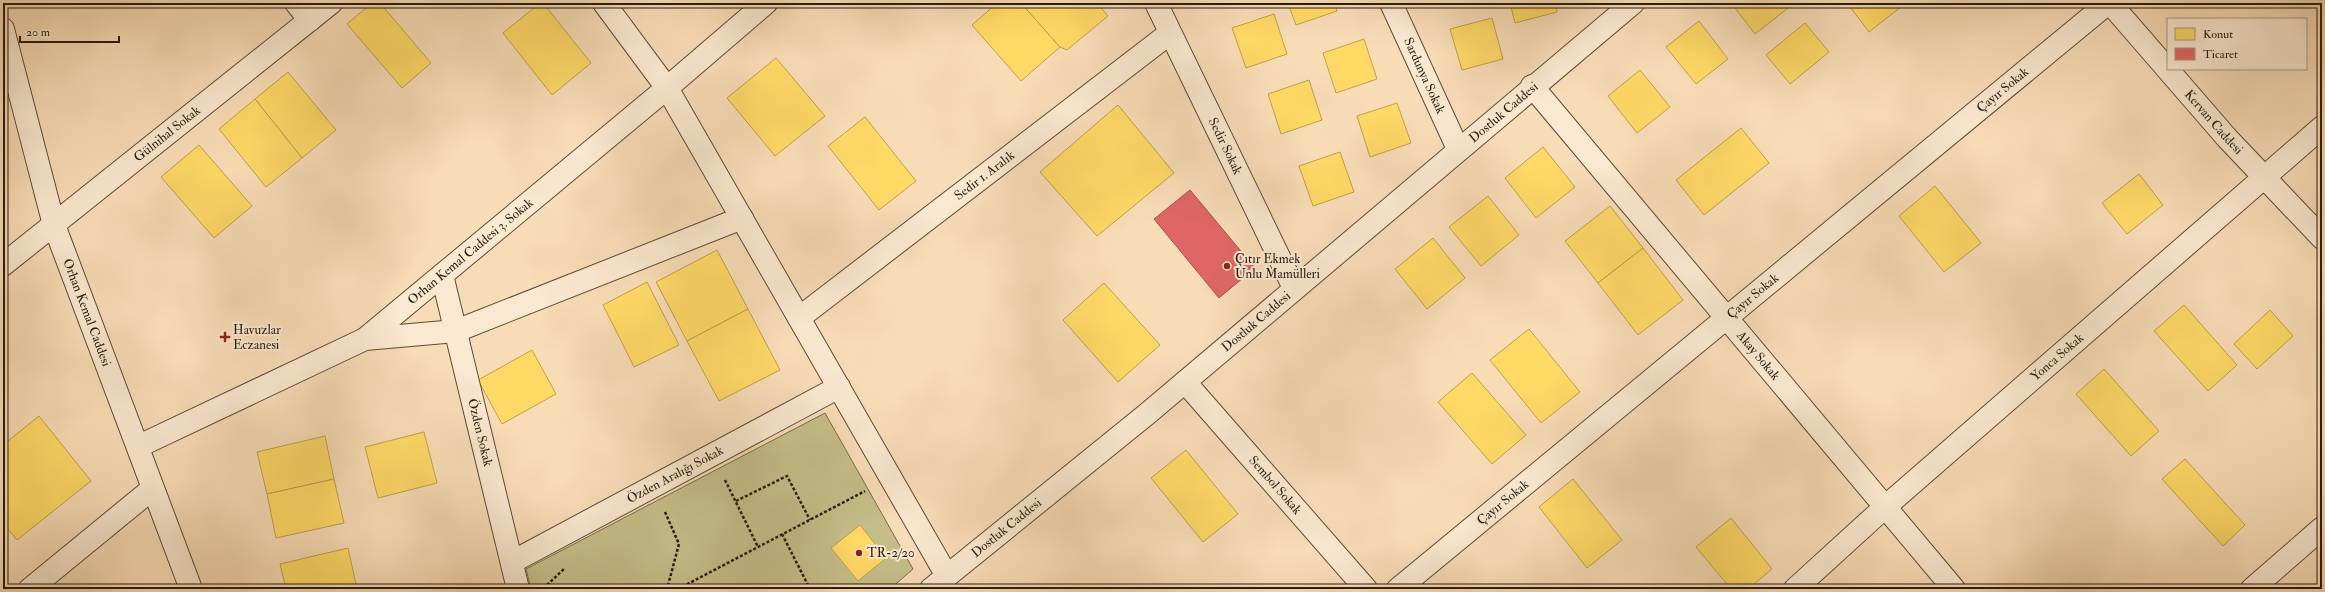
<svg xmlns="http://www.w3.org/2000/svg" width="2325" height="592" font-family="'IM FELL Double Pica',serif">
	<rect width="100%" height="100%" fill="#f8dcb6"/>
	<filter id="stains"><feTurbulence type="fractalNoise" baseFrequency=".005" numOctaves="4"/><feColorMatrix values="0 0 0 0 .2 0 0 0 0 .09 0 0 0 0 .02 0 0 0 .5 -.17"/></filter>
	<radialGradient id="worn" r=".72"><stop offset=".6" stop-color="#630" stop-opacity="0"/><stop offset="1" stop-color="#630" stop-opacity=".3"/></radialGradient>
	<path fill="#c5be89" stroke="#766c4a" d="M825,413l88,156 -23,20h-359l-5,-20z"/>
	<g fill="#ffd966" stroke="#bea04b">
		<path d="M372,3h8l51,60 -29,25 -55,-64z"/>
		<path d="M540,3h3l48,60 -39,32 -49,-62z"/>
		<path d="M997,3h24l39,44 -39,34 -49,-56z"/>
		<path d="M1021,3h76l11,13 -41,34 -7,-3z"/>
		<path d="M1288,3h46l3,8 -41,14z"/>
		<path d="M1510,3h45l2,9 -42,11z"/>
		<path d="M1731,3h53l4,5 -33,26z"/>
		<path d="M1847,3h59l-37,29z"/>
		<path d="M1274,14l13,40 -41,14 -14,-40z"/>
		<path d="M1492,18l11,41 -41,11 -12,-41z"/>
		<path d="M1699,21l29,38 -32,25 -30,-37z"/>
		<path d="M1805,23l24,29 -39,32 -24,-29z"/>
		<path d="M1364,39l13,40 -41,14 -13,-40z"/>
		<path d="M776,58l49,58 -50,40 -48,-58z"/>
		<path d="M1640,70l30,37 -33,26 -29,-37z"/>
		<path d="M288,72l48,58 -34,28 -47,-59z"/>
		<path d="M1309,80l13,40 -41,14 -13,-40z"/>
		<path d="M255,99l47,59 -36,29 -47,-58z"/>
		<path d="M1397,103l14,40 -41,14 -13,-41z"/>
		<path d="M1118,105l56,68 -77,63 -57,-64z"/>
		<path d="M865,117l51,64 -37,29 -51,-64z"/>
		<path d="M1741,128l28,35 -65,52 -28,-35z"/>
		<path d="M199,145l53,61 -38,32 -53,-61z"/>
		<path d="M1543,147l32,40 -39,31 -31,-40z"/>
		<path d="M1340,152l14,40 -41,14 -14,-40z"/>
		<path d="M2139,174l24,31 -36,29 -25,-31z"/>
		<path d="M1935,186l46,57 -37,29 -45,-56z"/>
		<path d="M1488,196l31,39 -38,31 -32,-39z"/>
		<path d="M1610,206l33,42 -45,35 -33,-42z"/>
		<path d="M1433,238l32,40 -38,31 -32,-40z"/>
		<path d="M1643,248l40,52 -45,35 -40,-52z"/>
		<path d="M717,250l31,59 -61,32 -31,-59z"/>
		<path d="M647,282l32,63 -45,22 -31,-62z"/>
		<path d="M1104,283l56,62 -42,37 -55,-62z"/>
		<path d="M2184,305l53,60 -29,26 -54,-60z"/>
		<path d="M748,309l32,61 -61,31 -32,-60z"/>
		<path d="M2270,310l23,26 -36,33 -23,-25z"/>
		<path d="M1529,329l51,63 -39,31 -51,-63z"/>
		<path d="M532,350l24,44 -54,30 -24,-44z"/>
		<path d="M2104,369l55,62 -28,25 -55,-62z"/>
		<path d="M1472,373l54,62 -34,29 -54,-62z"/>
		<path d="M39,416l52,65 -74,59 -14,-17v-78z"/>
		<path d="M424,432l13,51 -59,15 -13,-51z"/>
		<path d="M325,436l9,43 -67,15 -10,-42z"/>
		<path d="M1186,450l52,64 -35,28 -52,-64z"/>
		<path d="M2185,459l60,66 -22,21 -61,-67z"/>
		<path d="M334,479l10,44 -68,15 -9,-44z"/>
		<path d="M1573,479l49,61 -35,28 -48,-61z"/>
		<path d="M1731,518l41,51 -24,20h-17l-35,-42z"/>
		<path d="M860,525l26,33 -28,23 -27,-33z"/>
		<path d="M348,548l9,41h-71l-6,-25z"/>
	</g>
	<path fill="#e06666" stroke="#a9504b" d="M1190,190l65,78 -36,30 -65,-79z"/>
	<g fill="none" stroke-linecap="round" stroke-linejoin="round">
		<defs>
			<g id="minor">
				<path d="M296,3l14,17"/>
				<path d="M604,3l63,85 280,488"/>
				<path id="s1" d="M1156,3l138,285"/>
				<path id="s2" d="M1391,3l67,146"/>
				<path id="s3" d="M2110,3l117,135 95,100"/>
				<path id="s4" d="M3,29l51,196 137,364"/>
				<path id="s5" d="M1532,86l422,503"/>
				<path id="s6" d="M3,265l328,-262"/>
				<path id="s7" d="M442,275l76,314"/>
				<path id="s8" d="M799,318l371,-285"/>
				<path d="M365,339l91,-8 286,-113"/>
				<path id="s9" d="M1185,382l181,207"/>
				<path id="s10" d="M139,446l226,-107 302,-251 99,-85"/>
				<path id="s11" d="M512,562l327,-175"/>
				<path d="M30,589l122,-100"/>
				<path id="s12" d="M931,589l216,-175 486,-411"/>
				<path id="s13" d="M1398,589l710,-586"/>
				<path id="s14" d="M1795,589l90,-82 437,-380"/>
				<path d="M2252,589l70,-61"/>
			</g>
		</defs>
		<use href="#minor" stroke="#5c4b36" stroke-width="24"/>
		<g stroke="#281b0c" stroke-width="2.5" stroke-dasharray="3 2" stroke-linecap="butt">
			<path d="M725,480l33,67"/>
			<path d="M736,501l51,-25 23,44"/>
			<path d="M665,512l14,32 -12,45"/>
			<path d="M782,534l28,55"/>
			<path d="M547,585l18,-17"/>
			<path d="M678,589l187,-98"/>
		</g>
		<use href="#minor" stroke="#fae8d0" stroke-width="22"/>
	</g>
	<g fill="#8f2418" stroke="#fae8d0" stroke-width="1.5">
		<circle cx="1227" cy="266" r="4"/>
		<path d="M223 331h4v4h4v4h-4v4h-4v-4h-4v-4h4z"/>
		<circle cx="859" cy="553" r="4"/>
	</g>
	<g text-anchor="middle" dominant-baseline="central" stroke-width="4" stroke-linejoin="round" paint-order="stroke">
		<g font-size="13" fill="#281b0c" stroke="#fae8d0">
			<text stroke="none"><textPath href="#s2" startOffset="80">Sardunya Sokak</textPath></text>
			<text stroke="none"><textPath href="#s13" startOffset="784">Çayır Sokak</textPath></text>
			<text stroke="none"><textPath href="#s12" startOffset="745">Dostluk Caddesi</textPath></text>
			<text stroke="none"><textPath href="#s3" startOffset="158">Kervan Caddesi</textPath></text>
			<text stroke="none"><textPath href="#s6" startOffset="210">Gülnihal Sokak</textPath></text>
			<text stroke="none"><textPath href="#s1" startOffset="159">Sedir Sokak</textPath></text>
			<text stroke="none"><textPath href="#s8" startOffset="234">Sedir 1. Aralık</textPath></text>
			<text stroke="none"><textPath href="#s10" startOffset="387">Orhan Kemal Caddesi 3. Sokak</textPath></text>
			<text stroke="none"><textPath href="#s13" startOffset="460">Çayır Sokak</textPath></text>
			<text stroke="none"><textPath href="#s4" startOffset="296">Orhan Kemal Caddesi</textPath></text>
			<text stroke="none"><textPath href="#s12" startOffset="421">Dostluk Caddesi</textPath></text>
			<text stroke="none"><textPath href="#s5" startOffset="352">Akay Sokak</textPath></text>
			<text stroke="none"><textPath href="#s14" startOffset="350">Yonca Sokak</textPath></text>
			<text stroke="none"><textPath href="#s7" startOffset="162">Özden Sokak</textPath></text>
			<text stroke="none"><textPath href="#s11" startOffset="185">Özden Aralığı Sokak</textPath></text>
			<text stroke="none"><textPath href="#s9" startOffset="137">Sembol Sokak</textPath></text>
			<text stroke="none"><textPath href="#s13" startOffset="136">Çayır Sokak</textPath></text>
			<text stroke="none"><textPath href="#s12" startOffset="97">Dostluk Caddesi</textPath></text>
		</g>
		<g font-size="13" fill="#281b0c" stroke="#fae8d0" text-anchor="start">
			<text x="1235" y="259">Çıtır Ekmek<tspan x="1235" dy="15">Unlu Mamülleri</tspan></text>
			<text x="233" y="330">Havuzlar<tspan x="233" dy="15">Eczanesi</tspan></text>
			<text x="867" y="553">TR-2/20</text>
		</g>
	</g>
	<rect width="2325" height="592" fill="none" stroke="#f8dcb6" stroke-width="16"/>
	<rect x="4" y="4" width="2317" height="584" fill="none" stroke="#281b0c" stroke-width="2"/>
	<rect x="8" y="8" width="2309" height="576" fill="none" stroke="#281b0c"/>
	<rect x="2167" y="18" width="140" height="52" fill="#fae8d0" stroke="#a69682"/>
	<rect x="2175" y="28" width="20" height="12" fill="#ffd966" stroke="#a69682"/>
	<text x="2203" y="38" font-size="12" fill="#281b0c">Konut</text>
	<rect x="2175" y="48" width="20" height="12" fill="#e06666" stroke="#a69682"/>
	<text x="2203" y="58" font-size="12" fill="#281b0c">Ticaret</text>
	<path d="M20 36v6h99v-6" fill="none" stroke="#281b0c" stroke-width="2"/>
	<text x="26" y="36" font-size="12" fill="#281b0c" stroke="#fae8d0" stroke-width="3" paint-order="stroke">20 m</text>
	<rect width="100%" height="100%" filter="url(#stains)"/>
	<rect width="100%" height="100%" fill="url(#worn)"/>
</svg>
